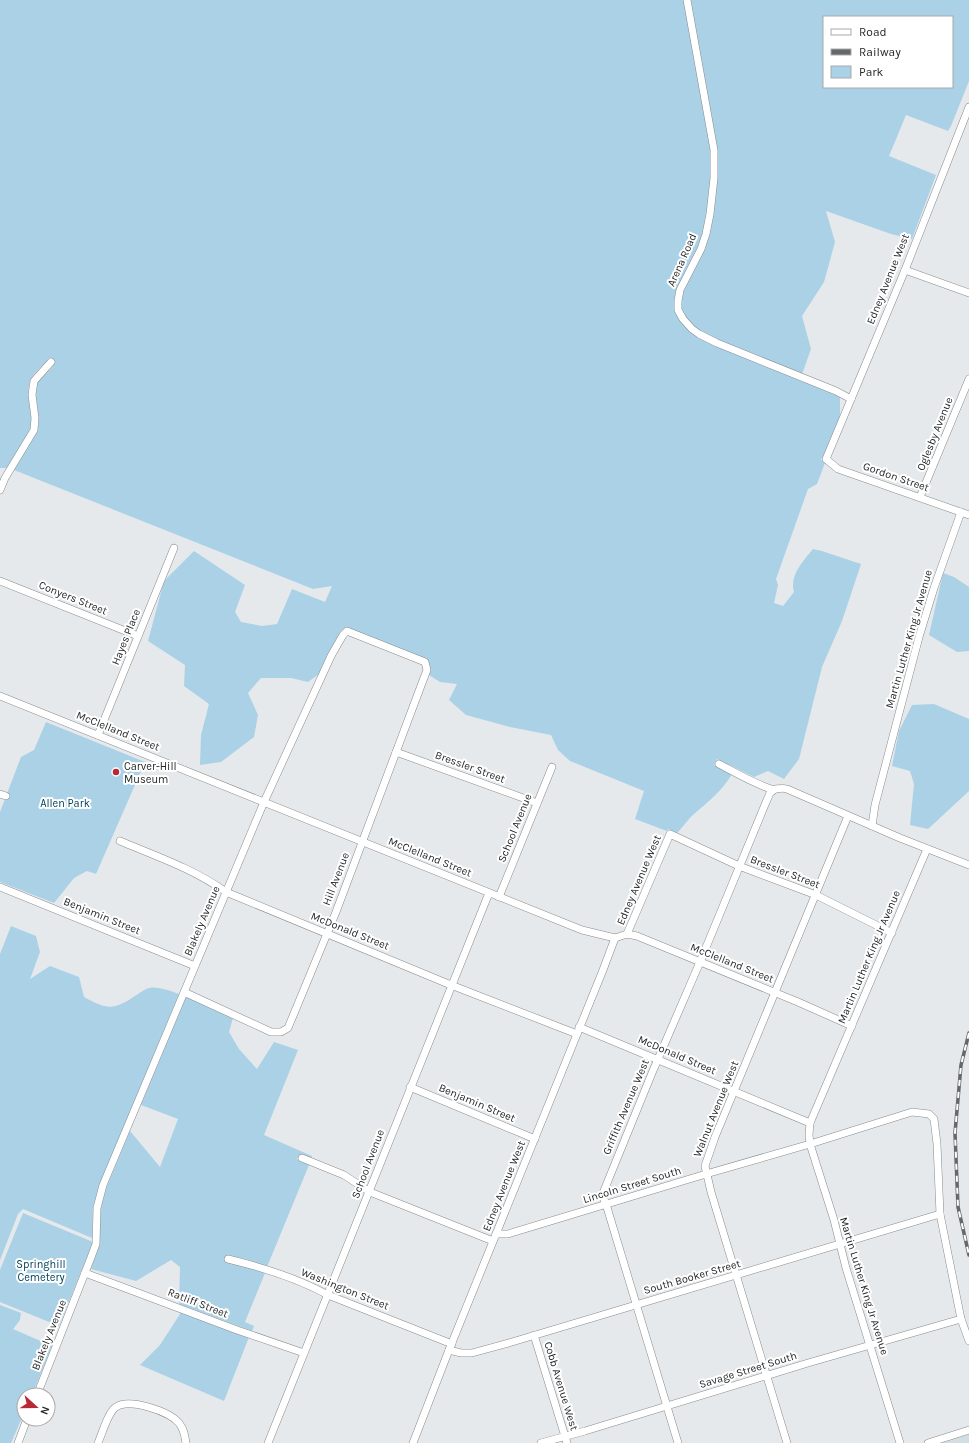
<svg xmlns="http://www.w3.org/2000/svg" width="969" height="1443" font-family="Karla,sans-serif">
	<rect width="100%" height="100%" fill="#e5e9ec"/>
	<path fill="#d2dee4" d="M969,1433v10h-30z"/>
	<g fill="#aad1e6" fill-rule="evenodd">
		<path d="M0,0h969v81l-18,45 -3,5 -42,-16 -17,41 47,19 -24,64 -21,-5 -65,-23 9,31 -11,40 -22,34 9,33 -11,31 40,17v20l-17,40 -2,2 1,2 3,2 -8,21 -9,5 -32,90 2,6 -4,18 9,3 11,-14c-5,-16 9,-31 19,-43l9,2 39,13 -19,57 -20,46 -23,92 -15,20 -16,-8 -14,6 -37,-18 -3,6 18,9c-9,16 -24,28 -38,40 -6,5 -11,13 -17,19l-9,-4 -1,2 -32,-12 9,-28 -74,-30 -12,-11 -7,-15 -41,-8 -44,-12 -17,-15 8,-16 -17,-2 -11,-7c2,-5 1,-11 -2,-15l-79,-32 -6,2 -23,44 -11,8 -17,-4h-30l-13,15 10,22 -4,22 -33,25 -21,3 1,-30 8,-31 -25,-18 1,-21 -37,-24 16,-60 30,-30 51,34 -10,27 6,10 21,4 15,-2 15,-35 33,13 7,-16 -19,3 -299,-119 23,-38c5,-17 -5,-32 0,-48 3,-7 9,-10 13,-14 2,-2 4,-6 5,-9l-6,-3c-5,7 -14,13 -18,21 -7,15 4,30 0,46 -1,9 -19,33 -24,43h-7zM824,17h128v70h-128z"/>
		<path d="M943,573l11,4 15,10v64l-12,1 -28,-17z"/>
		<path d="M934,704l35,15v72l-41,38 -18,-4 4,-41 -4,-13 -18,-5 7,-35 13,-26z"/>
		<path d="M46,722l99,40 -49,112 -9,-3 -13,7 -20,25 -54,-21v-70l21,-55 13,-7z"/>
		<path d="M11,926l25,10 4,16 -10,27 20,-13 29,11 5,20c22,12 29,14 51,-1 4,-2 9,-7 14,-8 8,-2 22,3 30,6l-79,190 -7,23 -1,31 -69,-29 -5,5 -18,46v-306z"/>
		<path d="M186,997l47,21 -4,14 10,17 18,20 17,-27 24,8 -34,85 48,21 -1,3 -11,-5 -3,5 12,6 -42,102 -21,-8 -20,-4 -2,6 20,5 21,7 -20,49 9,4 -2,5 -73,-27 1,-37 -9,-7 -35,21 -45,-12 8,-25 2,-35 2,-13 27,-65 30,36 18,-48 -37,-14z"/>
		<path d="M23,1213l70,29 -34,84 -59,-24v-32z"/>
		<path d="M0,1305l21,8 -1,7 -7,9 39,17 -20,49h-8v18l-13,30h-11z"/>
		<path d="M180,1311l69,26 -25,64 -84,-36 20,-20 20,-31z"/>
	</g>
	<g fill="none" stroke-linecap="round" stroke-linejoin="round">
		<defs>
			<g id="minor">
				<path d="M687,0l27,150v28l-4,36 -4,20 -5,15 -21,41 -2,11v9l5,9 9,10 7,5 18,9 119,48 15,8"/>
				<path d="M969,107l-64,163 -79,189 12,10 131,46"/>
				<path d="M905,270l64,23"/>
				<path d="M0,490l5,-12 29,-48 1,-12 -3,-23 2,-14 17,-19"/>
				<path d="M920,497l49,-118"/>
				<path d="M0,581l138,55"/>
				<path d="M0,696l582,234 33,8 12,-4 10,2 161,66 54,24"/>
				<path d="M98,735l76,-187"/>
				<path d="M396,752l141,51"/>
				<path d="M719,764c17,9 34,19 52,25 5,1 10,-2 16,0l113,49 69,27"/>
				<path d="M0,794l6,2"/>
				<path d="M872,826l3,-21 44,-168 15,-49 27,-76"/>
				<path d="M120,841c36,15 74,28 106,51l225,93 126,49"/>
				<path d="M0,887l195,79"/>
				<path d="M499,897l53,-130"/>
				<path d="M627,934l43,-100 69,32 77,29 76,38"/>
				<path d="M579,1027l231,96"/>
				<path d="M410,1087l125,52"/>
				<path d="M302,1158l42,17 26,17 123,49"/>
				<path d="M496,1234h12l198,-60 104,-30 102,-32 17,2 5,5 3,25 3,70 21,105 8,22"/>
				<path d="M228,1259c33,8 71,20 100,36l124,49"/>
				<path d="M85,1273l152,57 67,23"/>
				<path d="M534,1335l33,108"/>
				<path d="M449,1350l12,3h11l40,-11 428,-128"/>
				<path d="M37,1395l53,-135 6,-16 1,-36 6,-23 161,-383 67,-146 12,-21 4,-4 78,31 2,8 -5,13 -86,229 -48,116 -7,4h-10l-87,-40"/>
				<path d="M18,1443l9,-24"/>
				<path d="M98,1443c4,-9 10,-31 18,-36 13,-9 53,4 63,16 5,6 6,13 7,20"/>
				<path d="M268,1443l221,-550"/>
				<path d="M413,1443l36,-93 154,-380 12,-32"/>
				<path d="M541,1443l44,-12 223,-68 153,-44"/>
				<path d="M678,1443l-72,-239 -3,-7v-4l49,-120 48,-111 64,-155 6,-14 4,-3"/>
				<path d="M787,1443l-76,-251 -6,-26 10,-29 133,-321"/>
				<path d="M900,1443l-54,-175 -12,-48 -24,-76 -1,-9 1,-12 117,-274"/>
				<path d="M928,1443l41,-13"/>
			</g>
		</defs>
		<use href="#minor" stroke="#888c8f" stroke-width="8"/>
		<use href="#minor" stroke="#fff" stroke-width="7"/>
		<defs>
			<path id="rail" d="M969,1033l-8,32 -6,68 3,74 11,48"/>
		</defs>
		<use href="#rail" stroke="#656769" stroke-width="3.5"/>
		<use href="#rail" stroke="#fff" stroke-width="2" stroke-dasharray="6" stroke-linecap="butt"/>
	</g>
	<circle fill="#b92935" stroke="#fff" stroke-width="1.5" cx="116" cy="772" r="4"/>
	<g text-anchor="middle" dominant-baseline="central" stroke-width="4" stroke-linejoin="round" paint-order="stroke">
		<g font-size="11" fill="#252728" stroke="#fff">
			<text transform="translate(682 260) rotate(-66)">Arena Road</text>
			<text transform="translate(888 279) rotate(-68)">Edney Avenue West</text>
			<text transform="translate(935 434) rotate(-68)">Oglesby Avenue</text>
			<text transform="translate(896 477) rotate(19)">Gordon Street</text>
			<text transform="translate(73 598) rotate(22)">Conyers Street</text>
			<text transform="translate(126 637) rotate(-68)">Hayes Place</text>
			<text transform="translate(909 639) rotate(-74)">Martin Luther King Jr Avenue</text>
			<text transform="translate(118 731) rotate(22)">McClelland Street</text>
			<text transform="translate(470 767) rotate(20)">Bressler Street</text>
			<text transform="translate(515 828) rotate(-68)">School Avenue</text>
			<text transform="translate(430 857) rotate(22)">McClelland Street</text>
			<text transform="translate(785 872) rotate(21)">Bressler Street</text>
			<text transform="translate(336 879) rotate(-69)">Hill Avenue</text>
			<text transform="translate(639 880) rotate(-67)">Edney Avenue West</text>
			<text transform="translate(102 916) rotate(22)">Benjamin Street</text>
			<text transform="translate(202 921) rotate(-67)">Blakely Avenue</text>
			<text transform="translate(350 931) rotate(22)">McDonald Street</text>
			<text transform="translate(869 957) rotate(-67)">Martin Luther King Jr Avenue</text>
			<text transform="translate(732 963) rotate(22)">McClelland Street</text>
			<text transform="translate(677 1055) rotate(23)">McDonald Street</text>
			<text transform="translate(477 1103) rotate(23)">Benjamin Street</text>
			<text transform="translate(626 1107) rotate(-67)">Griffith Avenue West</text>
			<text transform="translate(716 1109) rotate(-68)">Walnut Avenue West</text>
			<text transform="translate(368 1164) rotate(-69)">School Avenue</text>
			<text transform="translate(632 1185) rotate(-17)">Lincoln Street South</text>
			<text transform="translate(504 1186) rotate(-68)">Edney Avenue West</text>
			<text transform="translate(692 1277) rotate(-16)">South Booker Street</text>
			<text transform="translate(864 1286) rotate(73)">Martin Luther King Jr Avenue</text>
			<text transform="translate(345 1289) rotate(22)">Washington Street</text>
			<text transform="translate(198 1303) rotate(21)">Ratliff Street</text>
			<text transform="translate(49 1335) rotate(-68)">Blakely Avenue</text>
			<text transform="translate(748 1370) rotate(-17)">Savage Street South</text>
			<text transform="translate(561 1386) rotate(73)">Cobb Avenue West</text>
		</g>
		<g font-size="11" fill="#252728" stroke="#fff" text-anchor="start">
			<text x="124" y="766">Carver-Hill<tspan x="124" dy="13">Museum</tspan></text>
		</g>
		<g font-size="11" fill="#00415a" stroke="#fff">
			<text x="65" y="803">Allen Park</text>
			<text x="41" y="1264">Springhill<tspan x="41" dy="13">Cemetery</tspan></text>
		</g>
	</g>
	<rect x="823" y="16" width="130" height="72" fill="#ffffff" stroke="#a8a9a9"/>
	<rect x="831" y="29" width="20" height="6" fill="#ffffff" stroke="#a8a9a9"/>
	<text x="859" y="36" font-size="12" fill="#252728">Road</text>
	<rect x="831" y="49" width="20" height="6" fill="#656769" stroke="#a8a9a9"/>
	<text x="859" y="56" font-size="12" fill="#252728">Railway</text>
	<rect x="831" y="66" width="20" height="12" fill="#aad1e6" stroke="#a8a9a9"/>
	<text x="859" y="76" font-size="12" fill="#252728">Park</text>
	<g transform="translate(36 1407) rotate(111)"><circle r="19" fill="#ffffff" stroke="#a8a9a9"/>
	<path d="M0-3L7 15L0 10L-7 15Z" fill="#b92935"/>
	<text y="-6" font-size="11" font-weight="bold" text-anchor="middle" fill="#252728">N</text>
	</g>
</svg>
